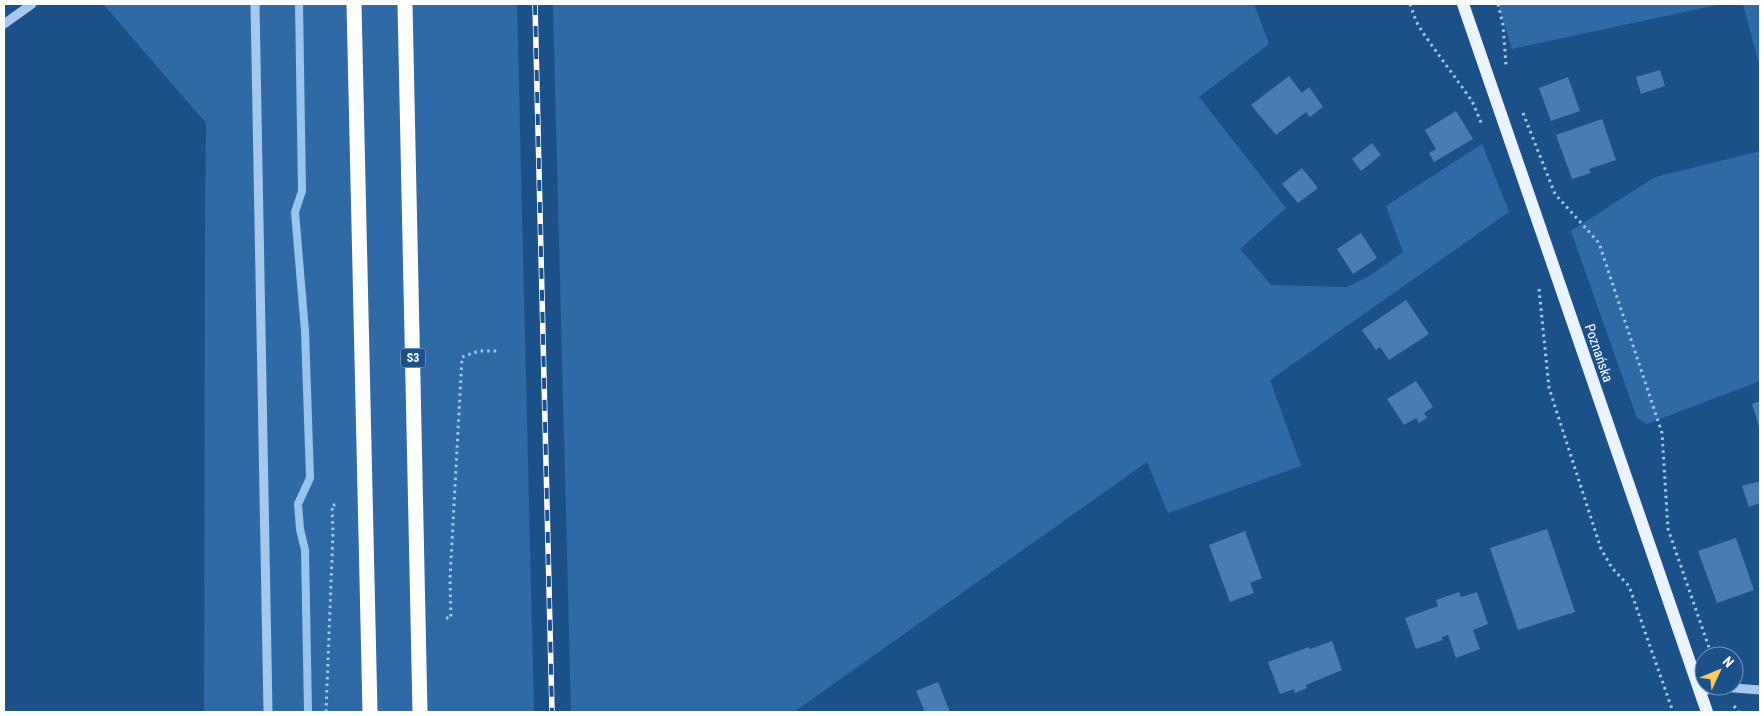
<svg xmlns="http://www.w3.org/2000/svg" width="1764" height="716" font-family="'Roboto Condensed',sans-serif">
	<rect width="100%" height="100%" fill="#1c5089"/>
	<g fill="#2f6aa7">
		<path d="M103,4h414l17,708h-330l1,-496 1,-93z"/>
		<path d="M553,4h701l15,40 -70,53 87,111 -46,41 31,36 76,2 24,-12 32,-23 -17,-46 96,-62 27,68 -239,168 31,86 -133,47 -21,-51 -353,250h-223z"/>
		<path d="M1498,4h223l-209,45z"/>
		<path d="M1743,4h17v64z"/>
		<path d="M1760,151v230l-113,43 -10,-6 -66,-187 84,-54z"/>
	</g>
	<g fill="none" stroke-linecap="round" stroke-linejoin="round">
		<path stroke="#98c4ee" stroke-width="8" d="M299,4l3,187 -7,21 10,119 5,147 -12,26 2,25 5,21 3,162"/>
	</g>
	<g fill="#487cb3">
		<path d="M1660,70l5,16 -24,8 -5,-17z"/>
		<path d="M1289,76l13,17 7,-6 14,20 -13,10 -4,-5 -30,23 -25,-30z"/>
		<path d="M1568,77l12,34 -29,10 -12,-33z"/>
		<path d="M1456,111l17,28 -39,23 -5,-9 7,-4 -11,-19z"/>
		<path d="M1602,119l14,41 -27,9 2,4 -19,6 -16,-44z"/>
		<path d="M1372,143l9,12 -20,16 -9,-12z"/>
		<path d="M1302,168l16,20 -20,15 -16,-19z"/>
		<path d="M1361,233l16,25 -24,16 -16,-25z"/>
		<path d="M1406,300l23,34 -40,26 -9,-13 -4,3 -14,-20z"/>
		<path d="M1416,381l17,26 -9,6 3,5 -8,5 -3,-5 -12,7 -17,-26z"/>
		<path d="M1760,401v29l-8,-26z"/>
		<path d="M1760,481v22l-11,4 -7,-21z"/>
		<path d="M1547,529l28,83 -57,18 -28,-82z"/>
		<path d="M1245,531l17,47 -12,5 4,10 -24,9 -21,-57z"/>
		<path d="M1736,538l18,52 -37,13 -19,-52z"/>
		<path d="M1459,592l2,5 16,-5 11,32 -15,6 7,19 -24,9 -8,-23 -6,2 1,3 -27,9 -11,-31 33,-12 -2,-6z"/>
		<path d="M1332,641l10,29 -36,15 1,3 -12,5 -1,-4 -14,5 -12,-32 41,-15 1,2z"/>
		<path d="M938,682l12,30h-25l-9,-21z"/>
	</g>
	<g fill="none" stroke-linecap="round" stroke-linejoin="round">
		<g stroke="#a5c8ec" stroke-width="3" stroke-dasharray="2.5 4" stroke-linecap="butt">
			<path d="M1410,4l6,17 7,12 49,68 10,24"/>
			<path d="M1498,4l5,21 3,40"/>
			<path d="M1523,113l32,81 44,49 63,190 6,96 44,127"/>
			<path d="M1539,289l10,99 52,161 11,19 17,18 44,126"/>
			<path d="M446,618h5l-1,-39 12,-222 17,-6h21"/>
			<path d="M1734,706l5,6"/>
			<path d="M326,712l7,-179 -1,-28h7"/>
		</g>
		<g stroke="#a5c8ec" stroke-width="9">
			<path d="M255,4l13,708"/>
			<path d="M4,24l28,-20"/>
			<path d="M1700,691l22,-4 38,3"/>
		</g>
		<path stroke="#ebf3ff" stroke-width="12" d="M1463,4l244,708"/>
		<g stroke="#fff" stroke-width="15">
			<path d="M354,4l16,708"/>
			<path d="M405,4l15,708"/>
		</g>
		<defs>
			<path id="rail" d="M535,4l17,708"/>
		</defs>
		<use href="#rail" stroke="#fff" stroke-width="5.5"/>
		<use href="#rail" stroke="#1c5089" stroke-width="4" stroke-dasharray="11" stroke-linecap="butt"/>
	</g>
	<g text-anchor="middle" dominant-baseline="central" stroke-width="4.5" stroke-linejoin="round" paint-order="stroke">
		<rect fill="#1c5089" stroke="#bbcadc" stroke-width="1" x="400.5" y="348.5" width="25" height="19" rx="4"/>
		<g font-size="12" font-weight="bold" fill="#fff">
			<text x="413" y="358">S3</text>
		</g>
		<g font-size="14" fill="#fff" stroke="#1c5089">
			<text transform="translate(1599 353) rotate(71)">Poznańska</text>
		</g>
	</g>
	<rect width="1764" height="716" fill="none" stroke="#ffffff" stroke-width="10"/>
	<g transform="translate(1719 671) rotate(46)"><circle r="24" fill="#1c5089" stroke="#7796b8"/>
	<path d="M0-4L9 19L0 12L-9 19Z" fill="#fdca62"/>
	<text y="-8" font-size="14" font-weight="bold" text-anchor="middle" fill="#ffffff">N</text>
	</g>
</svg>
